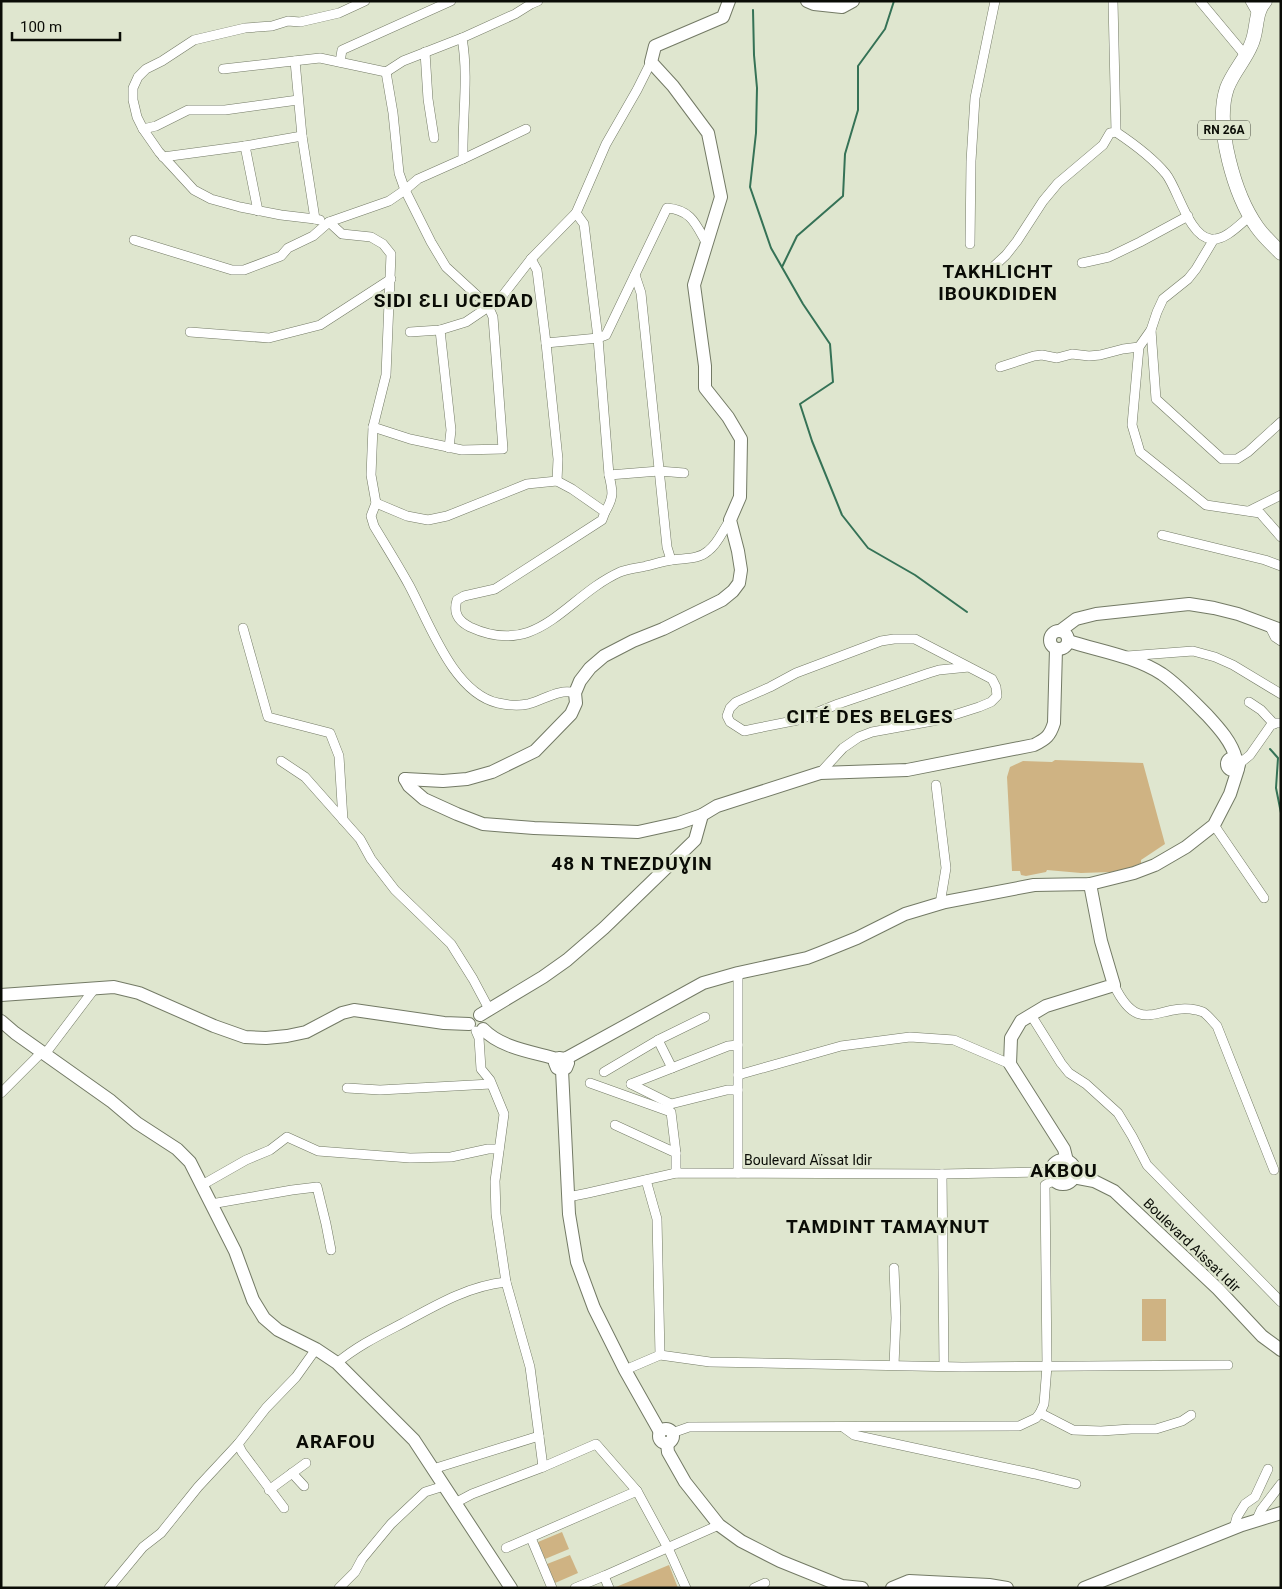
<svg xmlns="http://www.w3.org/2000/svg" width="1282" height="1589" font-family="Roboto,sans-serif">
	<rect width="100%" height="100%" fill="#dfe6cf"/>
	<g fill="#cfb383">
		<path d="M1055,760l88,3 22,81 -24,16v3l-16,7 -14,2 -30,1 -34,-3 -1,2 -20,4 -5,-1 -1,-4h-8l-5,-94 3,-10 13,-6 29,1z"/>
		<rect x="1142" y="1299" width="24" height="42"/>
		<path d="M562,1532l7,17 -24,10 -7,-17z"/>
		<path d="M570,1555l8,18 -23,10 -8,-19z"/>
		<path d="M669,1565l9,23h-62v-1z"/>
	</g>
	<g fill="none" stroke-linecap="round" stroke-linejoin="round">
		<g stroke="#357256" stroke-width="2">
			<path d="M753,10l1,45 3,33 -1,45 -6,54 21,61 32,56 27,40 3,38 -33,22 12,37 30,74 26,33 47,27 52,37"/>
			<path d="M782,267l15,-31 46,-40 2,-42 13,-44v-44l27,-37 9,-28"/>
			<path d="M1270,749l8,9 -2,30 5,25"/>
		</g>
		<defs>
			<g id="street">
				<path d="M538,1l-7,3 -16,10 -53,24c7,39 0,81 1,121l-45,20 -13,11 -16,11 -60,21 13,12 29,3 12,7 8,10 -5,121 -13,52 -2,48 5,28 -5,13 3,10c12,20 24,39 35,59 20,37 44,108 89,118 9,2 21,3 30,1 16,-4 31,-16 47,-11"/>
				<path d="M1200,1l45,54"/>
				<path d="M1250,1l8,14"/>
				<path d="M425,52l3,47 6,39"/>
				<path d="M295,61l7,75 13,83 5,1"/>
				<path d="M340,62l2,-12 109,-49"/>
				<path d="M223,69l97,-11 66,14 17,-11 59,-23"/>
				<path d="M143,129l13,-3 32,-16h37l73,-10"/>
				<path d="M1116,132c18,12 36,25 50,42 12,15 23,63 45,65 14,2 29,-15 39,-23"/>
				<path d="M245,146l57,-10"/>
				<path d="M163,157l82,-11 13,65"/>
				<path d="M463,159l63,-30"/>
				<path d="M576,213l8,11 14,114 11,137c4,17 5,22 -4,37"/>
				<path d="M315,219l-34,-4 -41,-8 -29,-8 -17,-9 -35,-38 -16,-23 -6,-12 -4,-17v-12l5,-11 8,-8 16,-8 32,-21 51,-12 27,-2 16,-5 12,1 39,-9 26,-12"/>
				<path d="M1214,239l-18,30 -8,10 -25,20 -6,13 -6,18 -12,17 -7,78 8,27 66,53 54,8 21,24"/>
				<path d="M134,240l98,30h12l37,-14 7,-8 25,-12 16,-14"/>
				<path d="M970,244l1,-83 4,-63 20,-97"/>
				<path d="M531,259l6,11 9,73 12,116 -1,22"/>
				<path d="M1082,263l27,-6 31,-15 48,-26"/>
				<path d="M970,274l21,-5 15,-14 11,-14 26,-40 15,-18 45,-38 7,-12 6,-1 -3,-131"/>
				<path d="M635,275l6,18 26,254 4,13"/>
				<path d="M440,330l11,100 -2,18"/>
				<path d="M1151,330l5,69 66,60h15l11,-7 33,-30"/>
				<path d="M190,332l79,6 51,-13 71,-46"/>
				<path d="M410,332l30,-2 26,-8 34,-23 31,-40 45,-46 30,-69 31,-54 14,-28"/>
				<path d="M546,343l52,-5 8,-3 61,-127c25,2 29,17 40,36"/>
				<path d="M1000,367l34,-11 8,-1 15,3 15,-4 17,2 11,-1 23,-6 16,-2"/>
				<path d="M373,427l37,12 52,11 41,-1 -10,-132 -4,-9 -6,-7 -37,-34 -15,-25 -26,-52 -6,-17 -6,-60 -7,-41"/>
				<path d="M609,475l50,-4 25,2"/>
				<path d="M376,503l31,13 21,4 19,-4 80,-32 30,-3 15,8 33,23 -3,8 -107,69 -31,7 -7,4c-4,13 1,21 13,27 69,32 95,-30 150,-55 8,-3 18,-4 26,-6 9,-2 17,-5 26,-6 12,-2 26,0 36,-9 10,-7 15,-21 22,-31"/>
				<path d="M1249,511l32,-16"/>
				<path d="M1162,535l103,25 16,6"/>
				<path d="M1270,627l5,10 6,4"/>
				<path d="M243,628l25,89 62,16 9,23 4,64"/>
				<path d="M1127,656l66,-5 22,6 18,8 48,29"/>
				<path d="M1249,702l12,8 13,14"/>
				<path d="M281,761l24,16 55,62 11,20 24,31 56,54 22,35 16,30"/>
				<path d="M1239,764l11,-9 21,-30 5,-2h5"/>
				<path d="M820,773l23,-25 16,-11 13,-5 66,-12 41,-13 12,-5 6,-6 -1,-9 -4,-8 -77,-40h-21l-13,2 -85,32 -26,14 -34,15 -6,6 -3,8 3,6 14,9 14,-3 40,-8 40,-16 91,-31 10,-3 30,-3"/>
				<path d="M936,785l10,83 -6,36"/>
				<path d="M1214,825l50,73"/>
				<path d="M1114,985c26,54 45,17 82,25 1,0 7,2 7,2 5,3 10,10 14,14l57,144"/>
				<path d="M1031,1015l30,48 8,10 17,11 32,29 14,23 15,29 134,137"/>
				<path d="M476,1031l3,7 2,31 9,11 14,34 -9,67 1,33 10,68 24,85 13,100 53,-23 41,47 31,57 18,40"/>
				<path d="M658,1040l14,28"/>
				<path d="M45,1054l50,-66"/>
				<path d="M604,1072l54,-32 47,-23"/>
				<path d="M738,1075l103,-29 69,-9 44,3 56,24"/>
				<path d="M590,1083l81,29 5,41"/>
				<path d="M631,1084l97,-38 10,-1"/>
				<path d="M631,1084l40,20 56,-14h11"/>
				<path d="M347,1088l33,2 111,-6"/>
				<path d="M1,1093l41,-41"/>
				<path d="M615,1125l61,28v20"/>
				<path d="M738,1173v-200"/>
				<path d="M942,1174l2,192"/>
				<path d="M646,1180l11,39 3,136"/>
				<path d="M202,1185l44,-25 24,-10 17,-13 31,14 92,7 41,-1 37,-8h11"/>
				<path d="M568,1197l20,-4 88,-20 266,1 99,-2 10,1"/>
				<path d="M211,1204l81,-14 25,-3 9,37 5,26"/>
				<path d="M894,1268l2,50 -2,47"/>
				<path d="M337,1363c20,-17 43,-28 66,-40 33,-18 65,-37 103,-41"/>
				<path d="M625,1370l35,-15 50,7 252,5 266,-2"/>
				<path d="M1040,1413l33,17 28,1 30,-2h25l26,-8 9,-6"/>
				<path d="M843,1427l11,8 181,39 41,10"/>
				<path d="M672,1433l17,-6 330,-1 17,-8 4,-5 4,-9 3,-38 -2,-181 10,-5"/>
				<path d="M238,1444l4,8 42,56"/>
				<path d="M433,1469l106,-33"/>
				<path d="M292,1473l12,13"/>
				<path d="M269,1490l37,-27"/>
				<path d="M455,1503l17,-9 71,-27"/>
				<path d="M1256,1521l5,-11 20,-26"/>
				<path d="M1234,1528l3,-11 8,-13 10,-7 13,-28"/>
				<path d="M531,1538l21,50"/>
				<path d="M506,1548l131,-57"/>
				<path d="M604,1576l5,12"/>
				<path d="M109,1588l34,-41 18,-14 37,-46 40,-43 28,-36 30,-31 20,-28"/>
				<path d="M339,1588l16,-16 7,-13 29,-35 34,-32 19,-6"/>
				<path d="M575,1588l29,-12 115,-51"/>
				<path d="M754,1588l11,-5"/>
			</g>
			<g id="secondary">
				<path d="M807,1l7,3 28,3 11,-6"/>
				<circle cx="1059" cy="640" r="9"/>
				<path d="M1060,631l16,-12 20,-5 93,-10 25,4 24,6 43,16"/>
				<path d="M1068,641c31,10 66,15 94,33 16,11 31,27 45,41 11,12 25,27 29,44"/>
				<circle cx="1233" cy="764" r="6"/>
				<path d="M405,779l38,2 24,-2 25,-7 43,-21 36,-37 5,-11 -1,-10 5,-12 10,-13 14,-12 29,-15 30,-12 59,-29 11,-9 6,-8 2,-13 -3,-19 -8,-31 10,-23 1,-58 -13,-22 -23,-29v-22l-11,-81 27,-88 -13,-64 -35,-47 -22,-24 4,-16 68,-29 6,-16"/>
				<path d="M405,779l4,7 15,13 33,15 26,10 51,4 104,4 41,-9 23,-8"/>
				<path d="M1,995l113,-8 25,6 75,33 31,11 21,1 21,-2 19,-4 36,-19 12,-3 90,13 25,1"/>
				<path d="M480,1015l63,-38 24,-17 37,-32 91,-88 7,-25 15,-9 103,-33 87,-3 127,-25c12,-6 16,-9 20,-22l2,-74"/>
				<path d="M1,1021l14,12 96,68 26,22 40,26 13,13 45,89 18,49 11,18 14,12 38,19 21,14 77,77 97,148"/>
				<path d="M483,1029c18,19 50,23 74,30"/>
				<path d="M565,1059l3,4 -2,5 -4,2 -5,-2 -2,-5 4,-5 6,1 138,-76 35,-10 69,-15 13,-5 37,-15 48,-24 40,-12 89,-17 56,-1 44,-11 21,-8 31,-18 28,-22 16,-31 8,-25"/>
				<path d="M562,1070l7,144 8,48 17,46 31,62 35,62"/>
				<circle cx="1063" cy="1172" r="12"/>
				<path d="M1067,1161l-3,-12 -54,-85 1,-26 10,-17 25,-15 68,-21 -13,-44 -11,-57"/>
				<path d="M1073,1177l21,4 20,10 104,98 44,47 19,14"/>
				<circle cx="666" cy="1436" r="7"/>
				<path d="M667,1443l1,9 17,30 34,43 22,16 39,20 62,25 20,2"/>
				<path d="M892,1588l17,-7 80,4 18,3"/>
				<path d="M1084,1588l158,-63 39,-12"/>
			</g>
			<path id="primary" d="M1265,1c-11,12 -7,30 -14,44 -6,15 -18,27 -24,43 -13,38 8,108 30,139 7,10 16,18 24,26"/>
		</defs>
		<use href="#street" stroke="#737a65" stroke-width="10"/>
		<use href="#secondary" stroke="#737a65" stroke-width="14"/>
		<use href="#primary" stroke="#737a65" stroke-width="15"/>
		<use href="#street" stroke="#fff" stroke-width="9"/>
		<use href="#secondary" stroke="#fff" stroke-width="12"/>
		<use href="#primary" stroke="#fff" stroke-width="14"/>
	</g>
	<g text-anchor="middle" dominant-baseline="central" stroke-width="5" stroke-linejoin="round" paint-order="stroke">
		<rect fill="#dfe6cf" stroke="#4a4d42" stroke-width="1" x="1198" y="120.5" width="52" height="19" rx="4"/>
		<g font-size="12" font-weight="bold" fill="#0a0c06">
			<text x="1224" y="130">RN 26A</text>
		</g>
		<g font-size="14" fill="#0a0c06" stroke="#dfe6cf">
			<text x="808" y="1160">Boulevard Aïssat Idir</text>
			<text transform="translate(1192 1245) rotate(44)">Boulevard Aissat Idir</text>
		</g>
		<g font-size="19" font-weight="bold" letter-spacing="1" fill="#0a0c06" stroke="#dfe6cf">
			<text x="998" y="271">TAKHLICHT<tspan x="998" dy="22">IBOUKDIDEN</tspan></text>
			<text x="454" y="300">SIDI ƐLI UCEDAD</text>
			<text x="870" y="716">CITÉ DES BELGES</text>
			<text x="632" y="863">48 N TNEZDUƔIN</text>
			<text x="1064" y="1170">AKBOU</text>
			<text x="888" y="1226">TAMDINT TAMAYNUT</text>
			<text x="336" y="1441">ARAFOU</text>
		</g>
	</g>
	<rect width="1282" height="1589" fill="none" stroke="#0a0c06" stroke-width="5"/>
	<path d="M12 32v8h108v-8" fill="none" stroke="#0a0c06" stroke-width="2.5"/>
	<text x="20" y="32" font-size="15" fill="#0a0c06" stroke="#dfe6cf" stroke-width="4" paint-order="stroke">100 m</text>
</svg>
